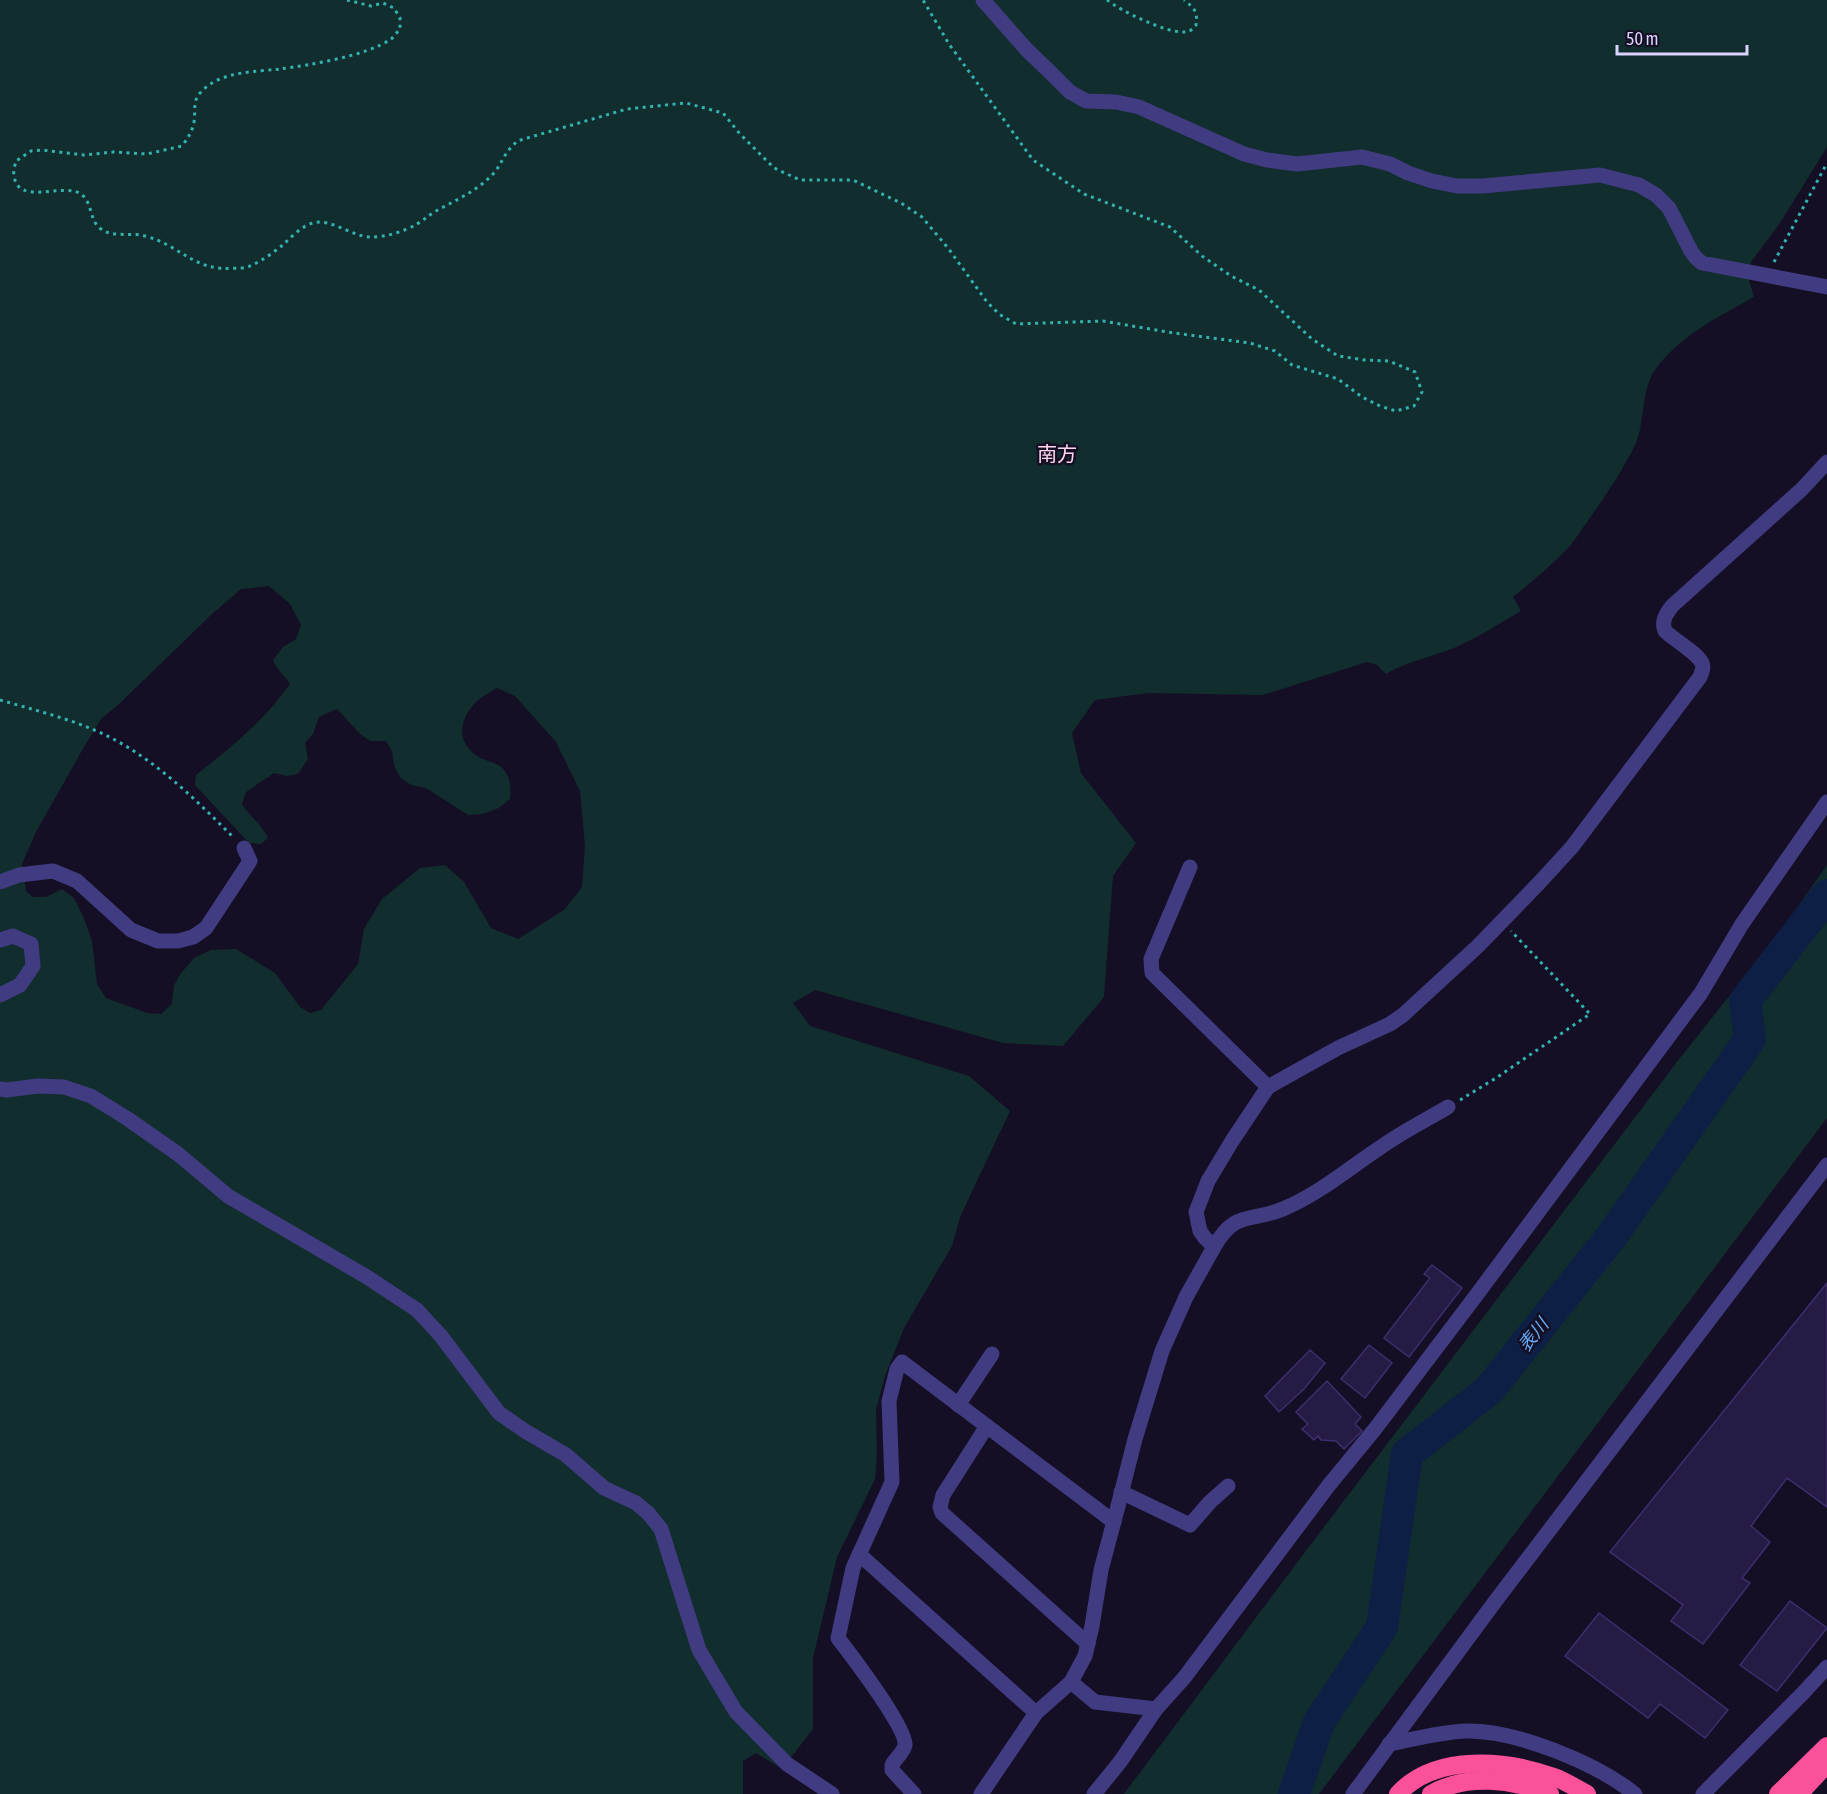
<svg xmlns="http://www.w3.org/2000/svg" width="1827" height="1794" font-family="'Asap Condensed','Noto Sans JP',sans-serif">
	<rect width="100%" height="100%" fill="#140f24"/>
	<g fill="#122d2d" fill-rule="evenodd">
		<path d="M0,0h1827v147l-47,76 -29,39 -2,18 5,17c-34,19 -75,39 -99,73 -14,19 -10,54 -20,75 -13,27 -31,53 -48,77 -7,9 -12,19 -19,26 -17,18 -37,34 -55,49l8,14c-21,12 -42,26 -65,36 -23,10 -49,14 -70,27l-9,-9 -10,-3 -104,33 -115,-2 -53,7 -23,33 9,40 55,70 -23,33 -9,121 -41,49 -60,-3 -188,-53 -22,13 17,23 159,50 41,35 -50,106 -8,29 -48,82 -19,48 -9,34 1,45 -2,24 -38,78 -24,101v71l-31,40 -26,-16 -13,8v33h-743zM269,586l21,18 11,21 -5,14 -13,8 -10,13c4,11 11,14 17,24 -25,36 -60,64 -94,91l-1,10 54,58 12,1 7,-6c-6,-14 -18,-21 -26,-34l4,-12 28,-19 13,3 11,-2 10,-15 -3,-16 8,-9 6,-17 18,-8 23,25 10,7h16l6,10 2,14 6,12 11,8 15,3 42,27 15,-1 16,-6 11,-9c1,-11 1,-23 -8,-31 -6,-6 -18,-7 -25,-12 -24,-16 -16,-43 4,-58 5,-4 11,-7 16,-10l18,8 41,46 24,49 5,55 -3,41 -18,23 -46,29 -27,-11 -27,-46 -19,-17 -25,3 -38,31 -18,30 -6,35 -37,46 -11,3 -10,-6 -25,-34 -39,-24 -25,1 -17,8 -13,15 -7,12 -2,19 -11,10 -14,-1 -41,-15 -9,-14 -5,-43 -9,-25 -9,-18 -12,-9 -16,8h-13l-7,-6 -4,-27 14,-32 48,-85 17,-28 17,-14 93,-90 30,-26z"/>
		<path d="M1827,865v253l-508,676h-195l178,-238 378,-498 100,-126z"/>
	</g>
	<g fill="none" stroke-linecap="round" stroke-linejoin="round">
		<path stroke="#0d1f44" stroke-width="32" d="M1294,1794l25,-72 63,-95 25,-173 82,-64 122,-153 139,-198 -5,-38 82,-106"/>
	</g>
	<g fill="#261b44" stroke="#3e2e6f" stroke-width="1.5">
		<path d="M1432,1265l30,23 -53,69 -25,-19 46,-60 -6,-4z"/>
		<path d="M1827,1283v224l-40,-29 -36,48 19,16 -28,36 8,5 -47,61 -32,-23 12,-16 -73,-53z"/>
		<path d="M1369,1345l23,18 -27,35 -24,-19z"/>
		<path d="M1310,1350l15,13 -21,26 -25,23 -14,-16z"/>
		<path d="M1327,1381l34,36 -6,7 7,7 -18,18 -8,-8 -15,-1 -3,-4 -4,4 -12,-11 6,-5 -12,-12z"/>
		<path d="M1790,1601l37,27 -50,63 -37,-26z"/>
		<path d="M1599,1613l129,97 -23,28 -45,-34 -12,14 -83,-62z"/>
	</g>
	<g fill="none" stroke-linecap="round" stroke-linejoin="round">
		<g stroke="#32b2b1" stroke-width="3" stroke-dasharray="3 4.5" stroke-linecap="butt">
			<path d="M347,0l24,6 12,-3 11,5 6,10v11c-3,3 -6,8 -9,10 -24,17 -82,26 -111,30 -26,3 -60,2 -79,23 -9,9 -5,18 -7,30 -2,10 -6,16 -12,24l-35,8 -34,-2 -29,3 -42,-5 -11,1 -15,10c-1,4 -3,10 -2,14 3,32 49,7 67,19 12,9 8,27 20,35 12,9 29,3 44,7 36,9 49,37 92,32 4,0 9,0 13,-2 12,-5 24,-14 34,-22 8,-8 18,-18 29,-21 17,-5 39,13 56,14 15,1 36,-6 48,-13 7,-4 12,-9 19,-13 20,-11 41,-20 57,-37 6,-6 9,-15 15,-23 2,-3 6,-6 9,-10l110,-32 59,-6 37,10 17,21 34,34 26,12h53l48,23 21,14 26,31 39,54 12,12 17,10 87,-3 71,12 76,10 25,8 17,14 46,14 24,18 18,9 16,5 18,-5 8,-14 -7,-20 -26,-11 -24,-1 -27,-4 -26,-17 -53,-49 -28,-14 -29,-20 -32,-29 -86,-33 -51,-34 -84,-116 -26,-44"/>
			<path d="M1107,0c14,11 59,33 77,32 6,0 9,-3 12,-7 2,-14 -2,-17 -12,-25"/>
			<path d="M1774,262l53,-99"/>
			<path d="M0,700c31,9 63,17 92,29 56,23 100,67 142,109"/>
			<path d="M1460,1100l36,-22 94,-64 -79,-83"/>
		</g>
		<g stroke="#413b81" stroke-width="15">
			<path d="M983,0l44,50 26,25 17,17 16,9 30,1 23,5 105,47 23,6 30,4 65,-7 28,7 18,9 24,8 25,5h26l117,-11 39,10 17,10 13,13 22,43 5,7 6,5 125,24"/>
			<path d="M1190,867l-39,92 1,14 116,114"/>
			<path d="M0,882l19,-7 34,-4 24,10 54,49 27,11h20l15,-4 13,-9 44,-67 -6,-13"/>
			<path d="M0,940l13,-4 18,8 2,22 -13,19 -20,10"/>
			<path d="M0,1089l7,1 31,-4 26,1 27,9 37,23 50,35 50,42 139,81 50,33 24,26 58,77 26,18 41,24 38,33 32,15 12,10 13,16 38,121 37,62 51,52 45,30"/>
			<path d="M1214,1247c21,-37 35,-24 69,-38 36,-15 66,-41 98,-62 21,-15 45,-27 67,-40"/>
			<path d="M958,1405l34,-51"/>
			<path d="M987,1426l-44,69 -3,12 2,6 146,131"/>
			<path d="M1121,1492l69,33 20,-23 18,-16"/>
			<path d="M859,1554l177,159"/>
			<path d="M1071,1682l24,20 61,7"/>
			<path d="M1389,1744c25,-5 51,-12 77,-13 50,-1 130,32 169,63"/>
			<path d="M914,1794l-22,-24v-5c3,-6 12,-13 13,-20 2,-17 -54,-90 -67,-107l15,-70 39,-86 -3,-81 8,-32 5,-7 212,160"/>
			<path d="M981,1794l55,-81 35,-31 14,-26 7,-30 9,-56 16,-60 18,-71 27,-88 24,-54 28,-50 -9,-9 -5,-7 -4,-19 12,-31 24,-40 36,-54 70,-39 52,-24 13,-9 75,-69 61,-63 33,-36 128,-170c2,-5 4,-9 2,-14 -6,-11 -28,-23 -37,-32 -4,-10 1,-17 7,-25l130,-117 25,-27"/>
			<path d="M1094,1794l26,-32 36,-53 28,-31 145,-193 46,-56 100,-132 226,-304 41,-69 85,-122"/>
			<path d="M1353,1794l141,-191 333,-438"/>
			<path d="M1703,1794l101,-102 23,-25"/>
		</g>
		<g stroke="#fa519a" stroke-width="18">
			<path d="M1398,1794c38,-41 108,-34 156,-17 11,4 22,11 33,17"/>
			<path d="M1431,1794c36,-21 82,-14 119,0"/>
			<path d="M1778,1794l49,-48"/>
			<path d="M1799,1794l28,-30"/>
		</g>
	</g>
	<g text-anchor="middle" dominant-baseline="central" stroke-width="5" stroke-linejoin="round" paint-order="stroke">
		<g font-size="18" font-style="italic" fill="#64adfb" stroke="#140f24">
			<text transform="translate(1533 1335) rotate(-51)">表川</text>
		</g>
		<g font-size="20" fill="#fed5ed" stroke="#140f24">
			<text x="1057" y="453">南方</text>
		</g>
	</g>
	<path d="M1617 45v9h130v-9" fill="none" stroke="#dad3fe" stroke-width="3"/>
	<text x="1626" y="45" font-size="18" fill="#dad3fe" stroke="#140f24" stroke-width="4.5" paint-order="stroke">50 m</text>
</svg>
